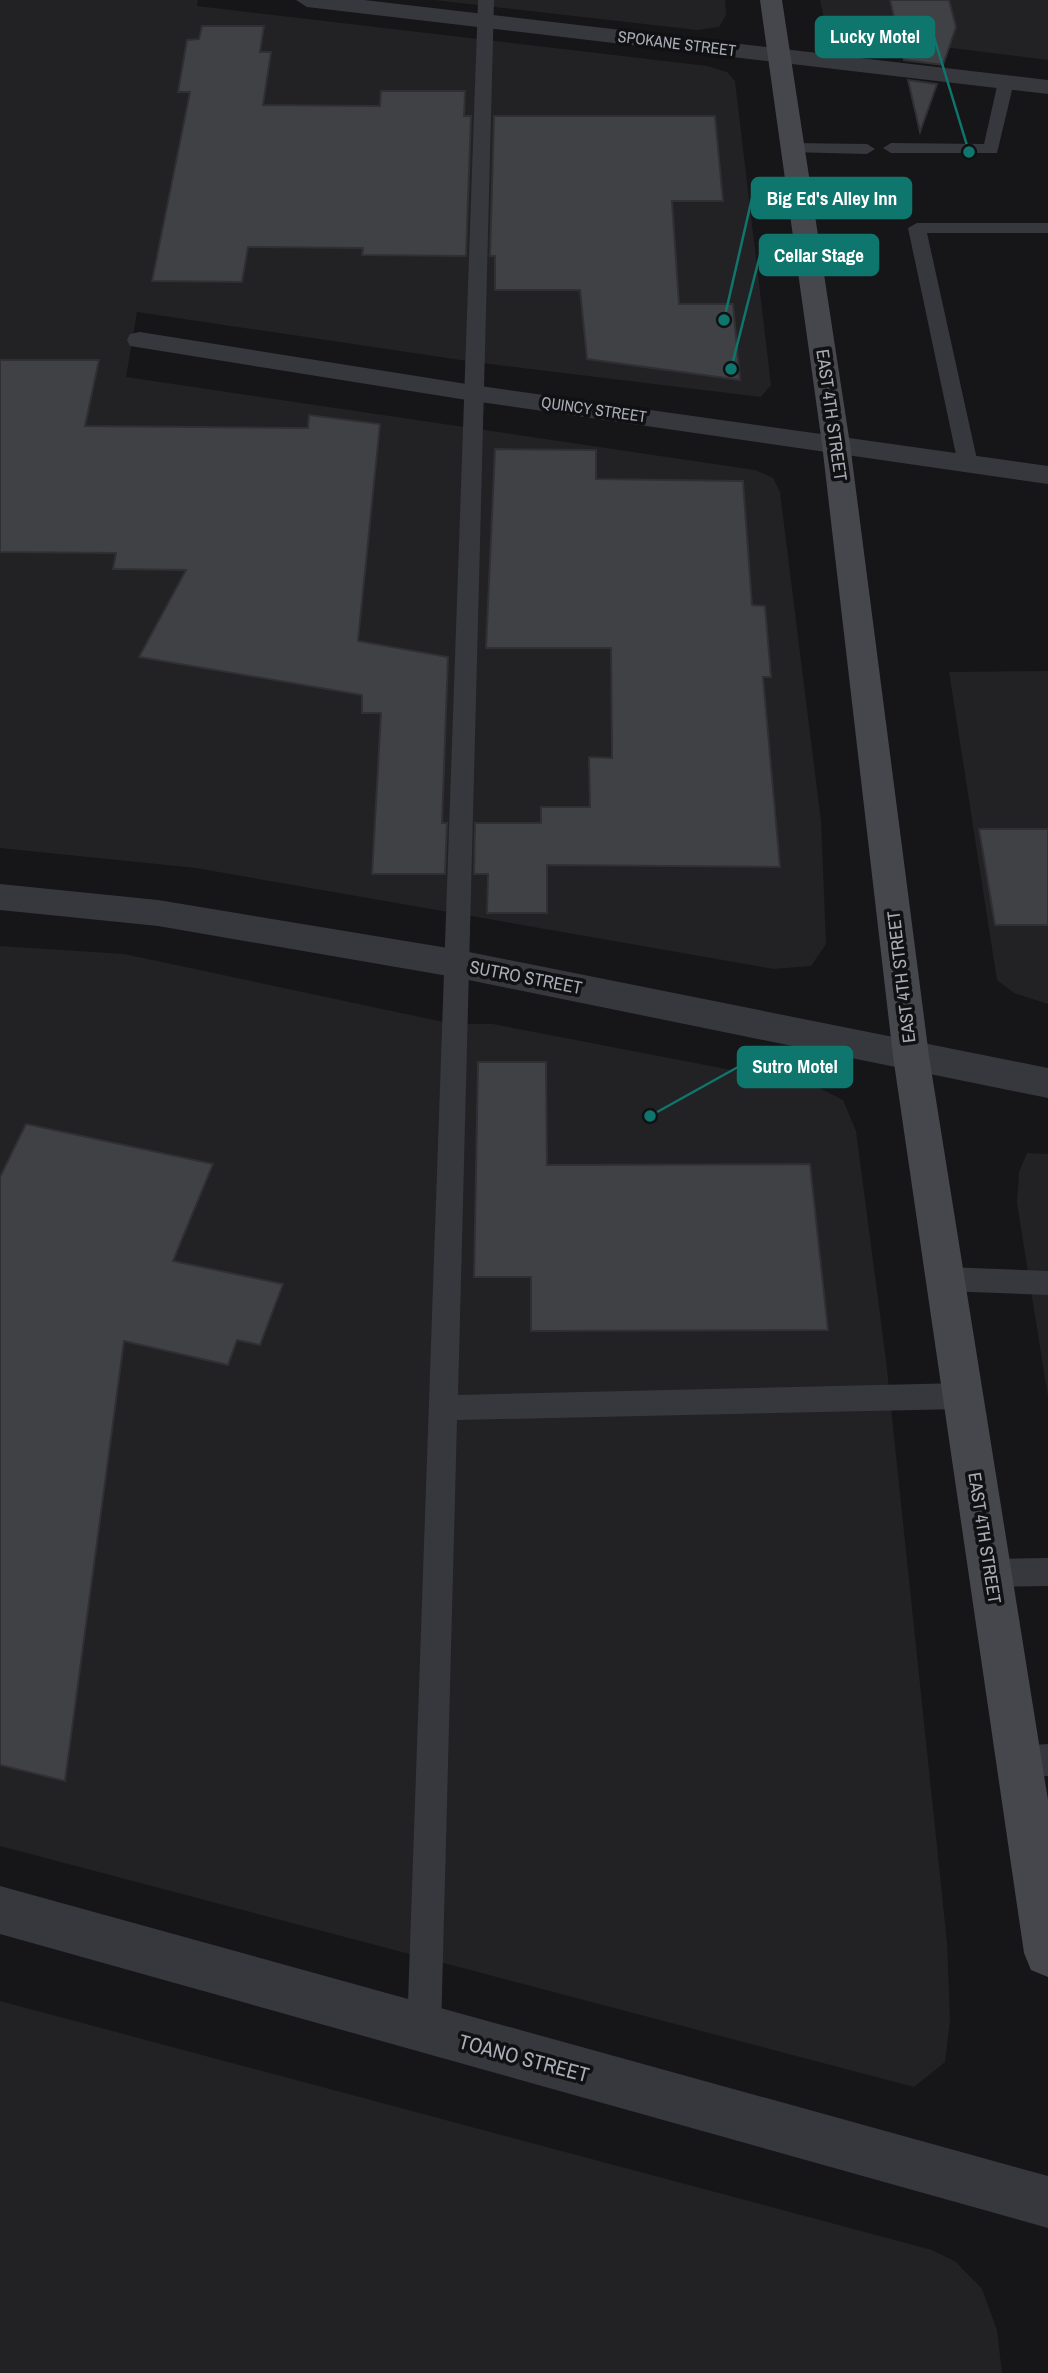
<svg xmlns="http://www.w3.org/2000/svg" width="1048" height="2373" font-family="'Archivo Narrow',sans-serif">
	<rect width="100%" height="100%" fill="#161618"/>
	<g fill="#222225">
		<path d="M0,0h198l-1,6 510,60 20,6 8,9 36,304 -10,12 -287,-35 -337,-50 -11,65 629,93 18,8 7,14 41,329 5,123 -15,22 -37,3 -578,-101 -196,-20z"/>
		<path d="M434,0h291l1,15 -7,12 -22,3z"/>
		<path d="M820,0h228v60l-217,-27 -5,-5z"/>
		<path d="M1048,671v333l-34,-11 -17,-13 -48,-308z"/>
		<path d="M0,946l124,8 329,70h40l322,62 28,14 13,31 30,229 61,582 3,78 -5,42 -31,25 -914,-241z"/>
		<path d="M1027,1153l21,1v243l-31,-194 2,-31z"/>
		<path d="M0,2001l932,249 24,12 26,27 15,41 5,43h-1002z"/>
	</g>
	<g fill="#404145" stroke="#303034" stroke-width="2">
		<path d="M890,0h59l7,27 -13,38 -39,-5z"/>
		<path d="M202,26h62l-4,26h11l-8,53 117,1 1,-15h84l-1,25h7l-5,140 -104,-1 1,-7 -115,-1 -6,35 -90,-1 38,-189h-12l9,-52 12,-1z"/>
		<path d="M908,80l29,4 -17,48z"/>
		<path d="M494,116h221l8,85h-51l7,103h54l7,76 -153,-21 -7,-69h-85v-34h-5z"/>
		<path d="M0,360h99l-14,66 223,2 1,-13 71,9 -22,217 90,16 -6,166h5l-2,51h-73l9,-161h-19v-18l-223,-38 47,-87 -73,-1 3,-16 -116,-1z"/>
		<path d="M495,449l101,1v29l147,2 9,124 13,1 6,71h-8l17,190 -233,-2v48h-60l1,-39h-14l1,-51h66v-16h49l-1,-50 23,1 -1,-110h-125z"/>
		<path d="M979,829h69v96h-53z"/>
		<path d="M478,1062h68l1,103 263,-1 18,166 -297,1v-54h-57z"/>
		<path d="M26,1124l187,40 -40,97 110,23 -23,61 -23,-5 -9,25 -104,-24 -59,440 -65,-16v-588z"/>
	</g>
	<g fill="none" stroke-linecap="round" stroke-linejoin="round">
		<g fill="#37383d" fill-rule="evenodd">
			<path d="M478,0h16l-36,1395 505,-12 10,4 4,9 -4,9 -10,4 -506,11 -16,611 -5,12 -12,5 -12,-5 -5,-12z"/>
			<path d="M1006,77l8,5 -17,71h-106l-8,-5 8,-5 93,1 14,-62z"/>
			<path d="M793,143l74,1 8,5 -8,5 -80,-2 -2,-4z"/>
			<path d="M917,223h131v10h-121l51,231 -10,6 -10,-6 -50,-236z"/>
			<path d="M945,1267l103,4v24l-103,-4 -10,-4 -4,-8 4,-8z"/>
			<path d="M1048,1558v28l-58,1 -11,-4 -4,-10 4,-10 11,-4z"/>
			<path d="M1048,1744v32l-29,2 -11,-5 -5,-11 5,-11 11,-5z"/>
		</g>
		<g fill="#37383d" fill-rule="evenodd">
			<path d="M296,0h68l684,80v14l-741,-87z"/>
			<path d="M140,332l333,53 575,81v18l-575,-83 -343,-55 -3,-6 3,-6z"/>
			<path d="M0,1886l1048,290v52l-1048,-294z"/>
		</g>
		<path fill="#37383d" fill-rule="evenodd" d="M0,884l158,16 296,49 594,119v30l-594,-121 -296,-51 -158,-16z"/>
		<path fill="#45474d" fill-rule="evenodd" d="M760,0h22l68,444 79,612 119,744v177l-17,-7 -7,-17 -131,-897 -71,-612z"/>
	</g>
	<g text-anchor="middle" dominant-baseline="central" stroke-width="7" stroke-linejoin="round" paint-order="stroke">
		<g font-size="16" fill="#a8adb8" stroke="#111113">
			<text transform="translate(677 43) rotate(7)">SPOKANE STREET</text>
			<text transform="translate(594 409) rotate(8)">QUINCY STREET</text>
		</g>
		<g font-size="18" fill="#a8adb8" stroke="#111113">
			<text transform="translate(832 415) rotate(82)">EAST 4TH STREET</text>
			<text transform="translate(526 977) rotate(11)">SUTRO STREET</text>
			<text transform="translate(901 977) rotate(-97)">EAST 4TH STREET</text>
			<text transform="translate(985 1538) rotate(81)">EAST 4TH STREET</text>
		</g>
		<g font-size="21" fill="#a8adb8" stroke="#111113">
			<text transform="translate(524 2058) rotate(15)">TOANO STREET</text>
		</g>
	</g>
	<path fill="none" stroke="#0f766e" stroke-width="2.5" d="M969 152L934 37M724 320L752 198M731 369L760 255M650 1116L738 1067"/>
	<g fill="#0f766e" stroke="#111113" stroke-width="2.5">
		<circle cx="969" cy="152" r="7"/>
		<circle cx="724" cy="320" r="7"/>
		<circle cx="731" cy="369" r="7"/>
		<circle cx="650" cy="1116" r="7"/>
	</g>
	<g fill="#0f766e" stroke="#0f766e" stroke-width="2.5">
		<rect x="816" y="17" width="118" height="40" rx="7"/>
		<rect x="752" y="178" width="159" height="40" rx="7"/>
		<rect x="760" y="235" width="118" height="40" rx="7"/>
		<rect x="738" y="1047" width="114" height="40" rx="7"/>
	</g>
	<g font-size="19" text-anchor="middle" font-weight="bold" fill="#fff">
		<text x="875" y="43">Lucky Motel</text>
		<text x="832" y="205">Big Ed's Alley Inn</text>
		<text x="819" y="262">Cellar Stage</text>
		<text x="795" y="1073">Sutro Motel</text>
	</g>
</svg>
